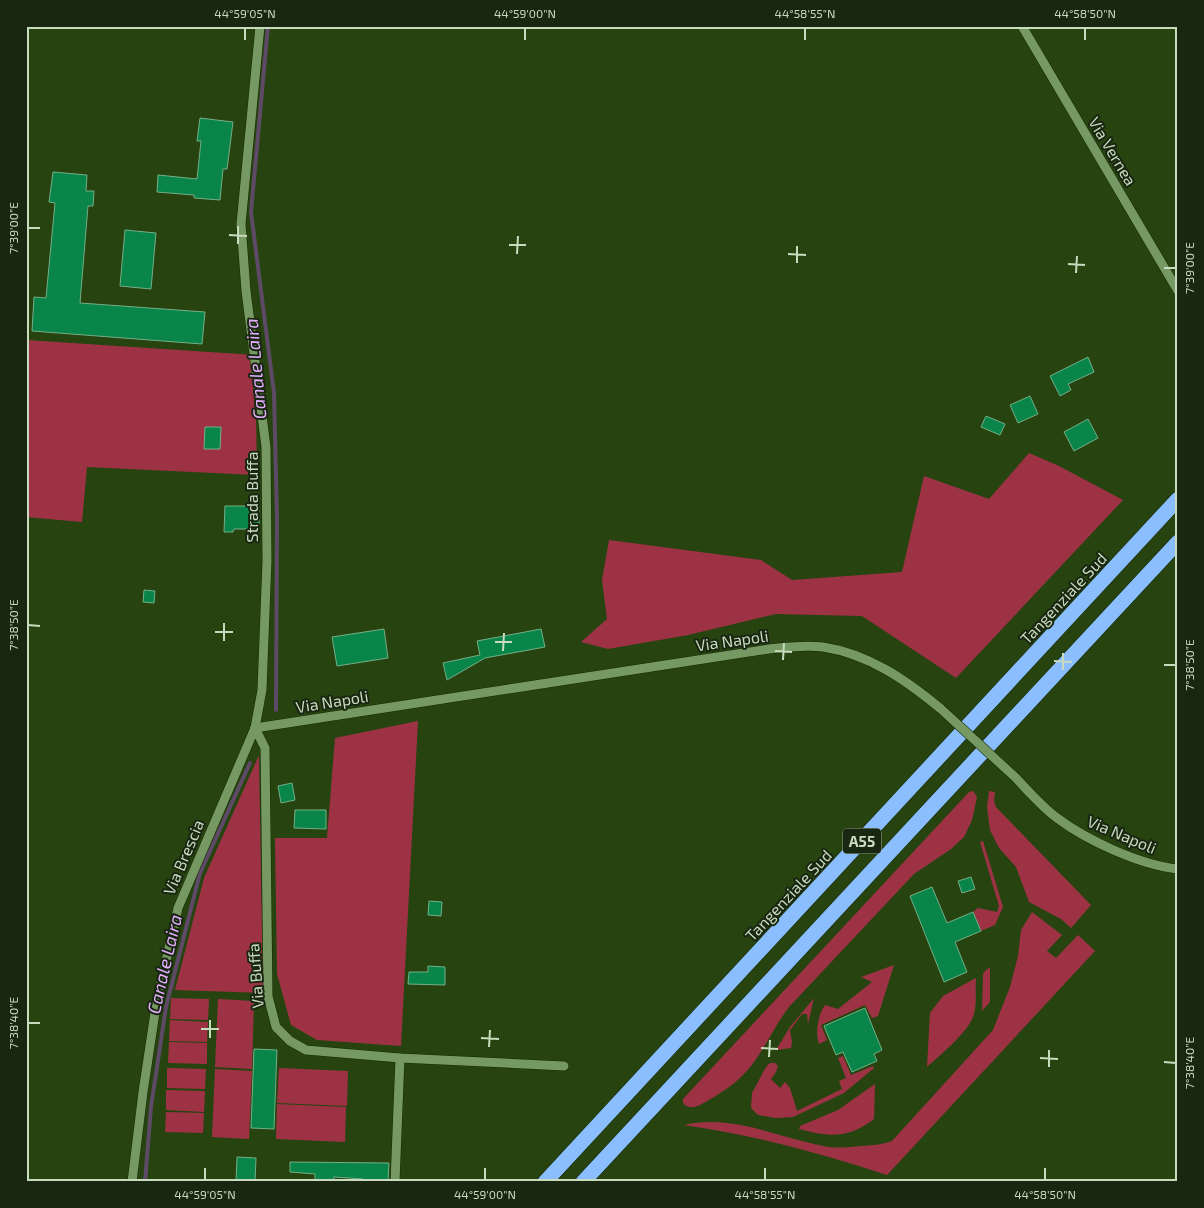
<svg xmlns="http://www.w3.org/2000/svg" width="1204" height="1208" font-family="'Exo 2',sans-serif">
	<rect width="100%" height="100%" fill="#274410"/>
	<g fill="#9e3245">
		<path d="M26,340l229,15 2,120 -170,-8 -5,55 -56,-5z"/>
		<path d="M1029,453l30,13 64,34 -167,178 -94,-62 -86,-2 -88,21 -80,14 -27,-7 26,-23 -5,-39 7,-40 152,20 31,20 110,-8 22,-96 65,23z"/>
		<path d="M418,721l-17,325 -84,-6 -26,-15 -14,-51 -2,-136h52l8,-100z"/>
		<path d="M259,755l4,238 -88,-3 29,-112z"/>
		<path d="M973,791l4,6 -5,23 -8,17 -13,12 -37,25 -125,133c-13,17 -22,37 -35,55 -12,17 -29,29 -47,39 -8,5 -17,10 -24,2v-4l286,-307z"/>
		<path d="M989,791l6,1 -1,9 2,6 95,98 -20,23 -10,-9 -32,-17 -13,-35 -17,-19 -9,-18 -3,-23z"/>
		<path d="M983,841l20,66 -8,18 -14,6 -8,-19 5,-4 19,4 2,-6 -19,-64z"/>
		<path d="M1032,912l30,23 -15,16 9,7 22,-23 17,16 -208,224c-67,-22 -133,-40 -203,-50 49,-11 92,12 139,21 13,3 26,1 39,0 10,-1 20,-1 30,-5l101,-111 17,-43 8,-31 3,-26z"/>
		<path d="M894,965l-16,51 -6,2 -7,-13 -44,20 6,15 -8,4c-4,-10 -1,-30 6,-39l13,4 34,-27 -11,-5z"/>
		<path d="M990,967v35l-8,9 1,-36 1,-3z"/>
		<path d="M976,978c-1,12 1,25 -2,36 -5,18 -33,40 -47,53l3,-54 13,-17z"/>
		<path d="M171,998l38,1 -1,21 -38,-1z"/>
		<path d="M814,998l-6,26 -1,-10h-5l-12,16 2,12 -1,6 -15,2 14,-23z"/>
		<path d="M218,999l36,2 -2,68 -37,-2z"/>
		<path d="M170,1020l38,2 -1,20 -38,-1z"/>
		<path d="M169,1042l38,1v21l-39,-1z"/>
		<path d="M843,1056l8,19 22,-9 1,2 -30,25 -51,24 -17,1 -18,-3 -7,-7 1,-15 14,-26 4,-4h5l3,3 -2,6 -5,7 9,9 5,-6 5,6 7,23 45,-22 -3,-8 7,-3 -8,-20z"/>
		<path d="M167,1068l39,1 -1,20 -38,-1z"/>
		<path d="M279,1068l69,3 -1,35 -70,-3z"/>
		<path d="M215,1069l37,2 -3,68 -37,-2z"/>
		<path d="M875,1084l-1,35c-26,20 -45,18 -75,10l1,-3 38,-16z"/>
		<path d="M166,1090l39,1 -1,21 -38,-2z"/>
		<path d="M277,1104l69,3 -1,35 -69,-3z"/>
		<path d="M166,1112l38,1 -1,20 -38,-1z"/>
	</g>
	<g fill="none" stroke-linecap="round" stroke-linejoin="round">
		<g stroke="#5e4966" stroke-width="4">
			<path d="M268,26l-17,186 23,181 3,125 -1,192"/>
			<path d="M145,1182l6,-75 15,-100 34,-134 50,-110"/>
		</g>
	</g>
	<g fill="#09854a" stroke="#74af87">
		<path d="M200,118l33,4 -6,47h-4l-3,31 -26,-2v-3l-37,-3 1,-17 39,4 4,-38h-4z"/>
		<path d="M53,172l34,3 -1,16h8l-1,15h-5l-8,97 125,9 -3,32 -170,-13 2,-34 12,1 9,-95 -6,-1z"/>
		<path d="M125,230l31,3 -5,56 -31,-3z"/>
		<path d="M1088,357l6,15 -26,12 3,6 -11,6 -10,-20z"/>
		<path d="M1030,396l8,18 -20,9 -8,-18z"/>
		<path d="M986,416l19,8 -5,11 -19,-8z"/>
		<path d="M1088,419l10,19 -24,13 -10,-19z"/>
		<path d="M205,427h16l-1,22h-16z"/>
		<path d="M225,506h34v23h-25l-1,3h-9z"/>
		<path d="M144,590l11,1 -1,12 -11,-1z"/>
		<path d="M384,629l4,29 -51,8 -5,-29z"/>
		<path d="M541,629l4,18 -60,11 -38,22 -4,-17 37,-8 -3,-14z"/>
		<path d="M292,783l3,17 -14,3 -3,-17z"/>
		<path d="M295,810h31v19l-32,-1z"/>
		<path d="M971,877l4,12 -13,4 -4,-12z"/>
		<path d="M932,887l15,36 26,-11 8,19 -26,11 12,30 -23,10 -34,-86z"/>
		<path d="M429,901l13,1 -1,14 -13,-1z"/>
		<path d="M428,966l17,1v18l-37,-1 1,-12h19z"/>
		<path d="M865,1008l17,42 -8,4 3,7 -25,11 -9,-20 -7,3 -12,-29z"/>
		<path d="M254,1049l23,1 -3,79 -23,-1z"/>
		<path d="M237,1157l19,1 -1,24h-19z"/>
		<path d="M290,1162l99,1 -1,19h-26l1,-3 -29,-2v5h-19v-8l-25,-2z"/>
	</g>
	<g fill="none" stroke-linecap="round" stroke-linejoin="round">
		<defs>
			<g id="minor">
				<path d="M1022,26l156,265"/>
				<path d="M255,728l514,-79c17,-2 36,-4 54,-2 46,7 83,33 118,62"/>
				<path d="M255,728l10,20 3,248 8,31 14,14 16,9 94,8 164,8"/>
				<path d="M1016,778c13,14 26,29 41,40 31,23 83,47 121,51"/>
				<path d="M132,1182l11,-90 13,-86 22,-98 77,-180 7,-38 5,-130 -1,-113 -20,-156 -5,-67 19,-198"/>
				<path d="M395,1182l5,-124"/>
			</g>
			<g id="highway">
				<path d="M545,1182l633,-683"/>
				<path d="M583,1182l595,-640"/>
			</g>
		</defs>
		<use href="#minor" stroke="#132802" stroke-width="10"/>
		<use href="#highway" stroke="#132802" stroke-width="16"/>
		<use href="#minor" stroke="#769862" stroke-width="9"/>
		<use href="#highway" stroke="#8abeff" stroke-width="15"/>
		<defs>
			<path id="minor-bridge" d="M941,709l75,69"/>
		</defs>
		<use href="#minor-bridge" stroke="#132802" stroke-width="10" stroke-linecap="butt"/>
		<use href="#minor-bridge" stroke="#769862" stroke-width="9"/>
	</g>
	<path fill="none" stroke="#c8dbbf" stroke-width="2" d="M245,40v-12M525,40v-12M805,40v-12M1085,40v-12M28,228h12M229,235l18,1M238,244v-18M509,245h17M517,254l1,-18M788,254l18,1M797,263v-17M1068,264l17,1M1164,268h12M1076,273l1,-17M28,625l12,1M215,632h18M224,641v-18M495,642h17M503,651l1,-18M775,651l17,1M783,660l1,-17M1054,661l18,1M1164,665h12M1063,670v-17M28,1023h12M201,1029h18M210,1038v-18M481,1038l18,1M489,1047l1,-17M761,1048l17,1M769,1057l1,-17M1040,1058l18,1M1164,1062l12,1M1049,1067v-17M205,1180v-12M485,1180v-12M765,1180v-12M1045,1180v-12"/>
	<g text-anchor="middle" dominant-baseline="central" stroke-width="4" stroke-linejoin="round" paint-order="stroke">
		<rect fill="#192611" stroke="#94a58b" stroke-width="1" x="843" y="828.5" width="38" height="25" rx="4"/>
		<g font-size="15" font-weight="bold" fill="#c8dbbf">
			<text x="862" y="841">A55</text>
		</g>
		<g font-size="16" fill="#c8dbbf" stroke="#192611">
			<text transform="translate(1113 151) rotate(59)">Via Vernea</text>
			<text transform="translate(251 497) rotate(-90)">Strada Buffa</text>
			<text transform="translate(1063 598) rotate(-47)">Tangenziale Sud</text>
			<text transform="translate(732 640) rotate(-8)">Via Napoli</text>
			<text transform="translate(332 701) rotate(-9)">Via Napoli</text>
			<text transform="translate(1122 834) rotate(23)">Via Napoli</text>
			<text transform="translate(183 857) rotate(-67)">Via Brescia</text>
			<text transform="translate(788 895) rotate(-47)">Tangenziale Sud</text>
			<text transform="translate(255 976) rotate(-94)">Via Buffa</text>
		</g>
		<g font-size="18" font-style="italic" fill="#e3affc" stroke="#192611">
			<text transform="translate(255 369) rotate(-95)">Canale Laira</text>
			<text transform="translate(164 964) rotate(-77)">Canale Laira</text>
		</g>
	</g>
	<rect width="1204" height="1208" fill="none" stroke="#192611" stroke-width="55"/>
	<rect x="28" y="28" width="1148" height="1152" fill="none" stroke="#c8dbbf" stroke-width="2"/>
	<g font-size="12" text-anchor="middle" fill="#c8dbbf">
		<text x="245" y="18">44°59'05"N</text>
		<text x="525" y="18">44°59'00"N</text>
		<text x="805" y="18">44°58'55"N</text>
		<text x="1085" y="18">44°58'50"N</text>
		<text transform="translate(14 228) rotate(-90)" y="4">7°39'00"E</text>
		<text transform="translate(1190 268) rotate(-90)" y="4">7°39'00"E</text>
		<text transform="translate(14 625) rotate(-90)" y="4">7°38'50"E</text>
		<text transform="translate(1190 665) rotate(-90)" y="4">7°38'50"E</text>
		<text transform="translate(14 1023) rotate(-90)" y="4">7°38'40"E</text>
		<text transform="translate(1190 1063) rotate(-90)" y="4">7°38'40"E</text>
		<text x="205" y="1199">44°59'05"N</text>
		<text x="485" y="1199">44°59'00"N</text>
		<text x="765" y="1199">44°58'55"N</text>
		<text x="1045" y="1199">44°58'50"N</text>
	</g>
</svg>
